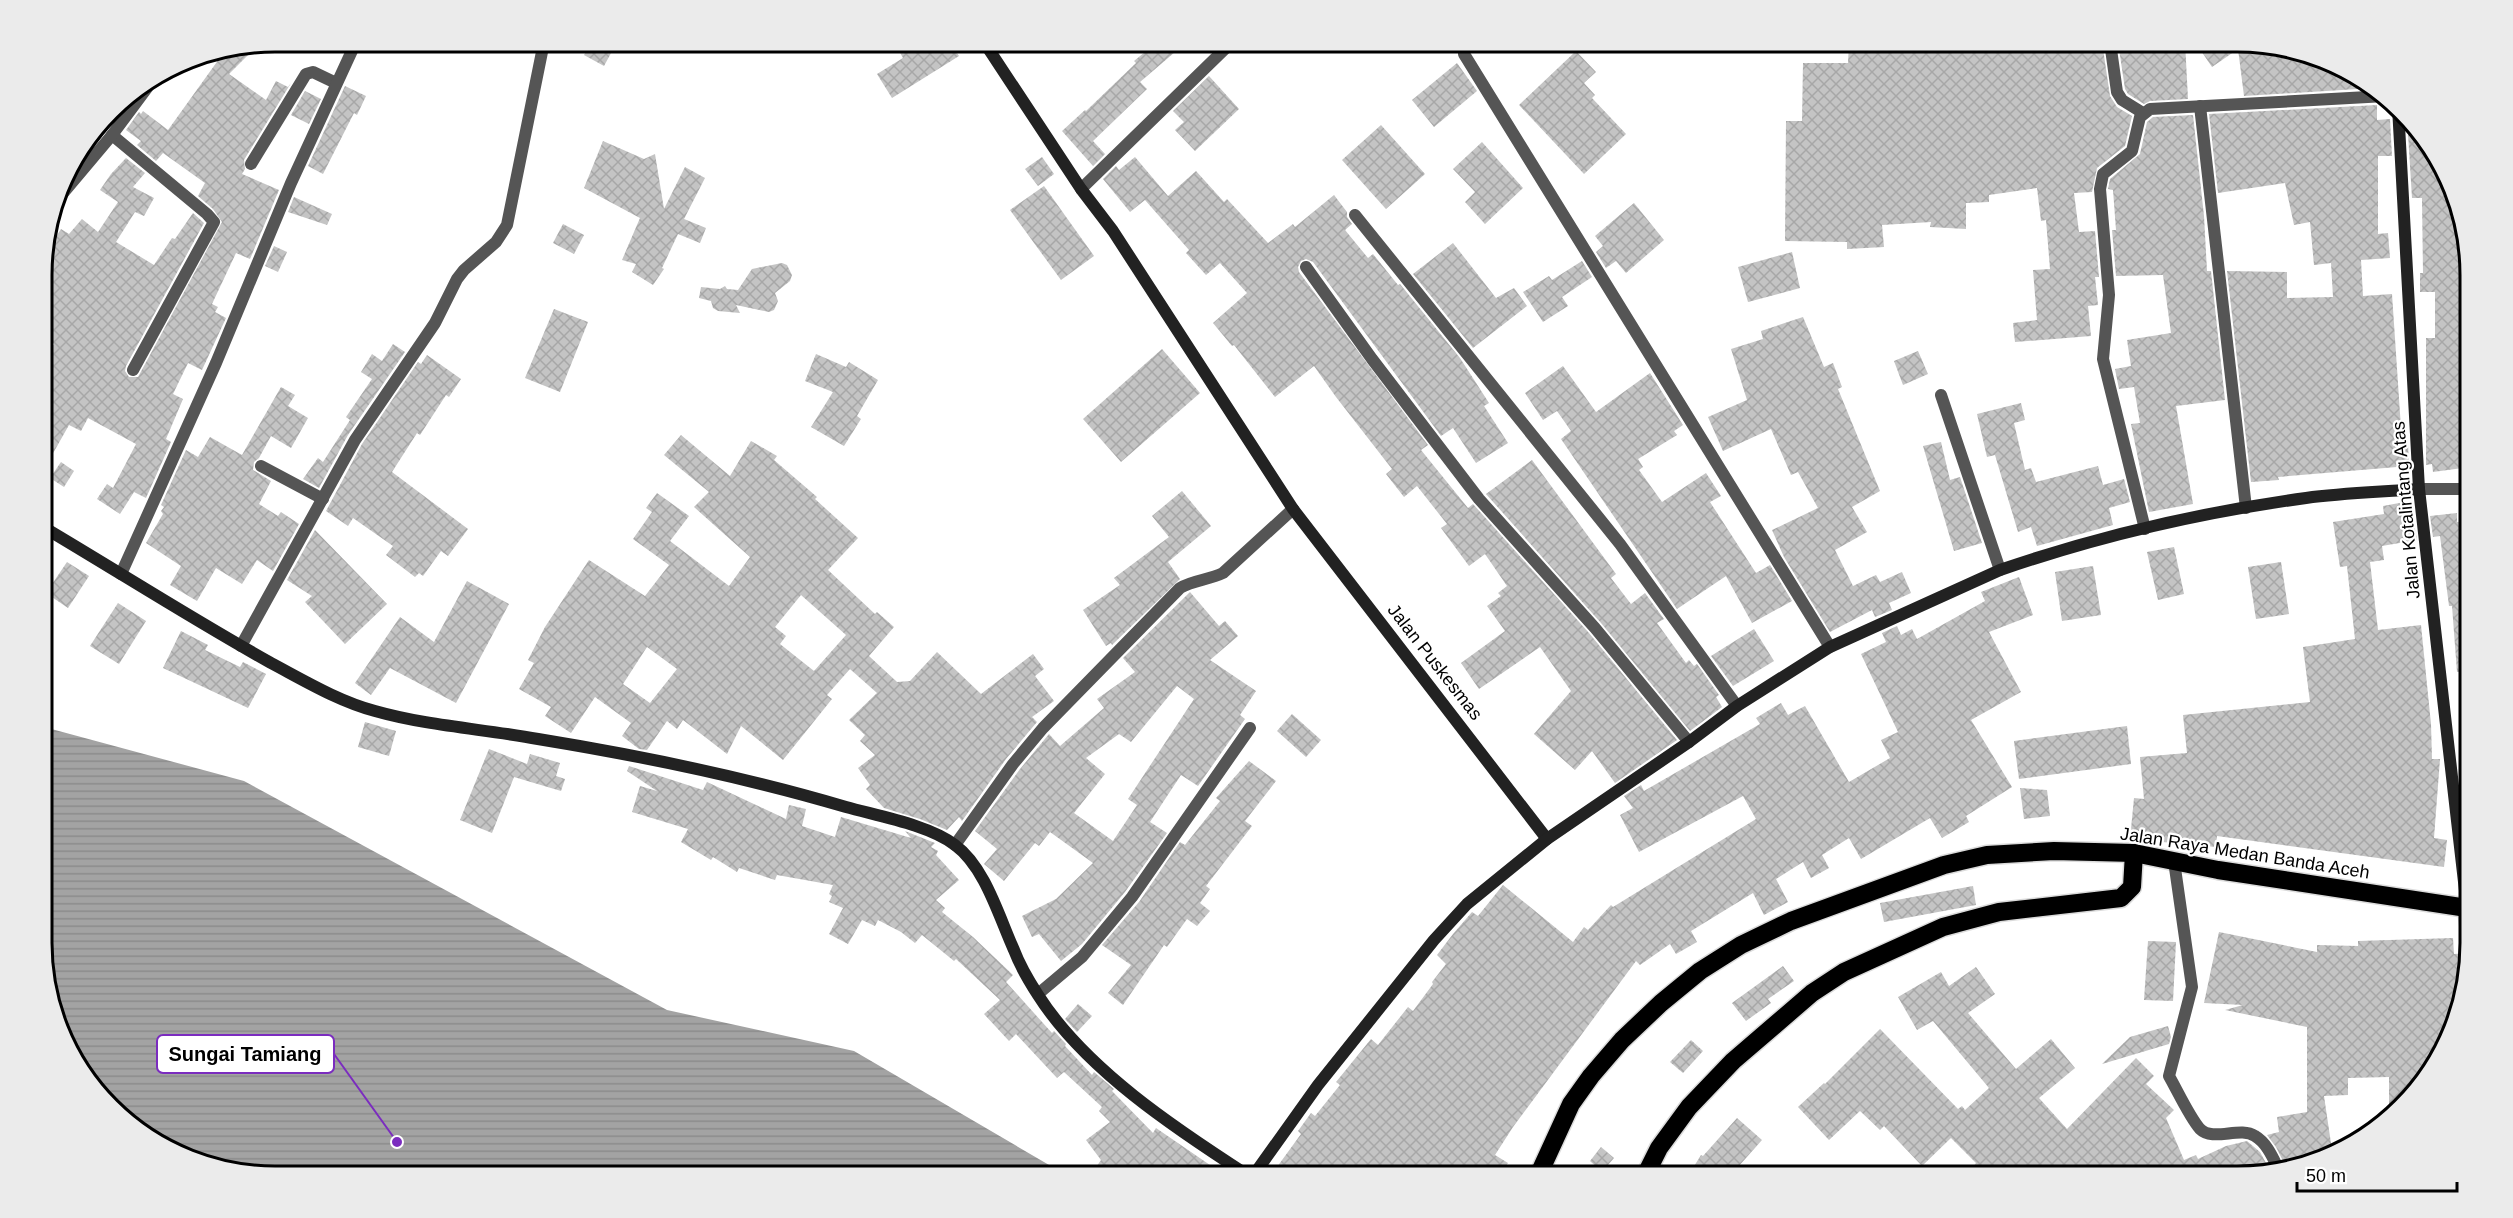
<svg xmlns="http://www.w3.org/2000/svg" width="2513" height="1218" font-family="Helvetica,sans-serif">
	<defs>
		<pattern id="water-rules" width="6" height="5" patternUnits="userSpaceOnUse" patternTransform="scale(1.5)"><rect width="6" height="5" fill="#a3a3a3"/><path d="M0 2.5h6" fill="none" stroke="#8b8b8b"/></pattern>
		<pattern id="building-cross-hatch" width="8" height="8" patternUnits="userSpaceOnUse" patternTransform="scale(1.5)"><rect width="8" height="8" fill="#c4c4c4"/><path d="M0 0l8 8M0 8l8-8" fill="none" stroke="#a7a7a7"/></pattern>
	</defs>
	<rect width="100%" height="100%" fill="#fff"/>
	<path fill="url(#water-rules)" d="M44,727l200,54 423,229 187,41 214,125h-793l-103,-24 -82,-67 -30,-53 -16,-58z"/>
	<g fill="url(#building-cross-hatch)" fill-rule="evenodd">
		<path d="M591,42h26l-13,24 -20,-11z"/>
		<path d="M894,42h56l9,14 -67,42 -15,-24 26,-16z"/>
		<path d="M1157,42h9l9,10 -35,30 7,7 -54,52 12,13 -12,12 -31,-35 23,-21 1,1 50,-48 -2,-2z"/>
		<path d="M1849,42h253l8,54 7,11 15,9 -7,30 -28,22 -5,24 -18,1 5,39 16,-1 4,46h-4l3,28 -10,1 3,30 -76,6 -2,-19 24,-3 -4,-50 17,-1 -4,-49 -5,1 -4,-33 -48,7v7l-23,1v26l-36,-2 1,-5 -49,3 2,22 -37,2v-7l-62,-1 1,-120h16l1,-58h45z"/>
		<path d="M2118,42h67l3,57 -38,2 -6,3 -16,-10 -3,-5z"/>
		<path d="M2195,42h43l7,2 -5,3 16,-1 1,7 23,-1 61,14 33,22 -130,8 -6,-47 -26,18z"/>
		<path d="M258,45l-29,29 37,26 10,-19 12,6 3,-4 -47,77 1,9 -3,5 37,16 -29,69 -14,-6 -24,51 6,3 -3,5 11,6 -24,52 -14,-7 -15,31 10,5 -17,40 5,3 -25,56 -12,-6 -14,22 -23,-15 10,-15 6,4 23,-44 -48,-26 -7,13 -12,-6 -26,46v-43l10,-18 -10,-7v-42l11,-17 -11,-10 1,-79 17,-26 8,5 13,-15 16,13 20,-30 -18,-12 11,-16 15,-16 19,15 -12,14 21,11 -10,18 -9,-4 -19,30 38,23 18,-27 3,1 18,-26 11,10 -78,143 -1,5 4,6h9l84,-155 -9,-13 -15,-13 7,-13 -42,-30 -7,8 -19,-16 4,-4 -15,-11 13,-18 2,2 2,-3 25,19 56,-78z"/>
		<path d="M1576,51l20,21 -12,11 11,12 -3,3 34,36 -42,40 -65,-69z"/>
		<path d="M1457,63l20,28 -43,36 -22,-27z"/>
		<path d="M1209,76l30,33 -44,42 -20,-21 9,-8 -11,-11z"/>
		<path d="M345,86l21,10 -9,19 -3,-2 -31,61 -15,-8z"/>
		<path d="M305,91l16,8 -12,25 -18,-9z"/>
		<path d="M123,99l4,3 -14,18 -4,-4z"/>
		<path d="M2377,105v15l13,-1 2,37h-14v78l10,-1 2,25 -29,2 2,36 29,-2 10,149h6l1,23 -131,11 1,3 -28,2 -24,-211 60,1v26l46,-1 -2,-34 -17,2 -4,-43 -16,3 -9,-42 -67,10 -9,-79z"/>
		<path d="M2193,115l11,101 3,55h4l14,129 -49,6 17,98 -44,8 -18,-88 9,-1 -6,-36 -15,2 -4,-20 16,-3 -4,-26 44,-7 -8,-58 -47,1 -4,-46h4l-3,-40 -5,-1 2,-10 30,-25 7,-32 6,-5z"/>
		<path d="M2407,118l25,27 37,100 1,222 -37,5 -1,-8 -6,1v-127h9v-46h-15v-19h3l-1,-75h-10z"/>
		<path d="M1381,125l44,49 -39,35 -44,-49z"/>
		<path d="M603,141l41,18 11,-5 9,55 21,-42 20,11 -21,41 22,9 -6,15 -22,-9 -16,34 2,1 -11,16 -21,-13 4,-8 -14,-4 18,-42 -56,-30z"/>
		<path d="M1482,142l41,46 -38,36 -20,-22 10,-10 -22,-23z"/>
		<path d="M1042,157l12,17 -16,12 -13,-17z"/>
		<path d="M1135,157l33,39 28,-25 28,31 3,-3 41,44 25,-19 2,3 39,-32 13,17v5l5,7 -7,6 23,28 5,-4 25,31 2,-1 60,74 29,45 -5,3 24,37 -32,20 -23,-35 -12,8 -128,-174 -7,-3 -5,2 -3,6 1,5 129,173 -7,5 47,58 5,-4 116,129 88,107 -62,43 -23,-32 -17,19 -41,-36 37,-43 -31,-44 -61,42 -18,-26 44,-32 -18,-25 14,-10 -3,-3 9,-7 -22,-32 -16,12 -28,-38 6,-4 -30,-38 -13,11 -18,-23 6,-5 -56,-72 -22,-31 -39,31 -41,-52 -2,1 -19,-23 34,-30 -27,-30 -14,12 -20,-22 3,-3 -44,-50 -15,12 -27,-33 13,-13 3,4z"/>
		<path d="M1044,186l50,70 -33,24 -51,-70z"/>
		<path d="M294,197l38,17 -5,11 -39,-13z"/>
		<path d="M1634,203l30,37 -38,33 -10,-12 -10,7 -10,-16 7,-6 -8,-10z"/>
		<path d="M563,224l21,11 -10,19 -21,-11z"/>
		<path d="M1453,243l43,55 18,-10 13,18 -54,42 -60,-74z"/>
		<path d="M274,246l13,6 -9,20 -13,-6z"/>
		<path d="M1792,252l8,36 -52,14 -10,-35z"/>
		<path d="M1582,261l10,16 -30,20 6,9 -25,16 -20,-30 26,-16 3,4z"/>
		<path d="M782,263l5,2 5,10 -2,6 -15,12 3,8 -4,9 -5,2 -33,-7 4,8 -22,-2 -5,-3 -2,-7 -12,-3 2,-11 19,2 5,-3 2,3 11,1 14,-21z"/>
		<path d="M554,309l34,13 -28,70 -35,-14z"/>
		<path d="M1803,317l21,50 9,-4 9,24 -4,2 42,102 -28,16 15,25 -32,18 18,36 23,-11 4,7 22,-10 9,21 -22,10 3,7 -17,7 -3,-7 -42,22 -46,-75 -12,-27 46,-22 -20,-36 -7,3 -20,-46 -48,22 -15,-34 39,-17 -16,-51 32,-10 -2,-8z"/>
		<path d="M393,344l12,8 -57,83 -29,53 -16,-9 15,-21 5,4 27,-42 -4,-3 26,-38 -11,-7 11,-18 10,7z"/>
		<path d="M1162,349l38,44 -79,69 -38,-43z"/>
		<path d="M1918,351l10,23 -25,11 -9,-24z"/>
		<path d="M816,354l30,13 3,-5 29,18 -21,36 4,3 -17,27 -33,-19 22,-35 -28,-11z"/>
		<path d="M427,355l34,24 -12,18 -3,-2 -26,40 -3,-2 -25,39 76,57 -20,27 -7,-5 -18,25 -4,-3 -4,4 -29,-22 7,-9 -40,-28 -5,8 -22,-15 36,-67 56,-82 3,2z"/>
		<path d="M1563,366l33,46 54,-39 33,52 -9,6 3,4 -39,24 5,8 -4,3 23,32 44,-29 15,23 -11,6 46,71 14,-8 22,36 -40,22 -26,-47 -49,33 -116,-170 10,-8 -14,-20 -14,9 -18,-27z"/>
		<path d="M281,387l14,8 -7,11 20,12 -17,30 -20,-12 -12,22 -5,4 -1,8 18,11 -12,23 19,12 3,-4 18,12 -26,47 -16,-11 -15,24 -26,-16 -19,33 -27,-16 11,-19 -35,-23 17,-29 -2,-3 3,-4 -3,-2 25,-55 12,7 12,-20 32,18z"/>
		<path d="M2021,403l4,17 -11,3 11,47 6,-2 5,14 62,-16 5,19 21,-6 6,23 -21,6 4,17 -76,21 -6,-19 -13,5 -23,-77 -8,2 -10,-43z"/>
		<path d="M681,435l49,41 21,-35 26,15 -3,4 43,37 -2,2 43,39 -30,32 47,44 2,-2 17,15 -25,29 28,26 13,-1 27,-29 44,42 52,-40 11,15 -9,7 19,25 -22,16 5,5 -31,37 -44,62 -3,-4 -12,13 -27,-11 -36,-11 -18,-19 4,-4 -12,-17 17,-13 -15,-14 5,-6 -16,-15 28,-27 -27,-24 -23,26 5,4 -49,61 -42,-34 -14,28 -44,-34 -6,9 -10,-8 -20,29 -8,-1 -17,-13 9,-13 -36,-26 -24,36 -26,-17 6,-9 -32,-18 15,-26 -6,-3 17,-33 44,-67 56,36 24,-31 -36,-26 19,-27 -6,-4 11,-15 32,23 -19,25 59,45 21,-29 -56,-50 15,-15 -45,-37zM801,595l45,40 -32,36 -34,-27 6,-8 -11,-9zM647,647l30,22 -27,34 -27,-19z"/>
		<path d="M1941,442l9,38 10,-3 22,66 -28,8 -31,-105z"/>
		<path d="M1532,460l84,114 -5,4 20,26 14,-11 19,26 -7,4 29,40 3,-3 5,6 3,-2 22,31 -3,2 6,10 -32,24 -89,-108 -115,-129z"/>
		<path d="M61,462l13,9 -10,16 -14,-9z"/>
		<path d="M1182,491l29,35 -43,36 12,17 -68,66 -1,-2 -5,3 -23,-36 37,-25 -6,-7 55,-41 -17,-21z"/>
		<path d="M2410,501l7,39 -35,6 2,14 -14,2 8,68 43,-5 10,99 1,35h8l-6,79 13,2 -3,27 -227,-31 -1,11 -86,-8 4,-41 10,1 -4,-42 47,-4 -4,-38 127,-13 -7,-55 52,-8 -8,-73 -7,1 -7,-45 51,-8 -1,-8z"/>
		<path d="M2457,513v9l13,-1v151h-13l-5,-66h-3l-9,-70 -7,1 -3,-21z"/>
		<path d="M315,530l72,74 -42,40 -40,-42 7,-6 -25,-16z"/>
		<path d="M2174,547l10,47 -26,6 -11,-48z"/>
		<path d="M67,562l22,14 -21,32 -22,-15z"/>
		<path d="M2281,562l8,52 -33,5 -8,-52z"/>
		<path d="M2093,566l8,49 -39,6 -7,-49z"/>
		<path d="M2019,577l14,38 -44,17 32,60 -50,28 41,67 -46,29 3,6 -27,16 -12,-20 -69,41 -12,-21 -27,17 7,13 -18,10 -8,-16 -27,17 12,23 -24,13 -11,-22 -62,38 6,11 -21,12 -6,-10 -30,21 -4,-4 -123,166 -18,28 13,8 -8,13h-211l-12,-9 24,-33 -3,-3 13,-18 4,3 25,-31 -4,-3 35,-43 7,6 30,-38 5,4 20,-27 -1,-2 14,-18 -9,-9 16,-21 19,-22 6,4 25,-31 70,57 11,-15 4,3 23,-25 2,2 143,-88 -13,-23 -104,56 -19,-37 13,-7 -9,-12 17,-11 3,6 116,-67 -4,-6 25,-15 7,12 17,-9 44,76 41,-24 -9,-18 17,-8 -37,-78 25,-12 -4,-9 15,-7 4,9 11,-6 5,10 68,-38 -4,-9z"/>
		<path d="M467,581l42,23 -53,99 -66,-35 -19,27 -16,-12 45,-66 34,25z"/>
		<path d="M1190,592l29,34 6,-5 13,15 -28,24 46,31 -16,24 5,4 -47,67 -17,-11 -31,47 17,11 -42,59 -43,52 -21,17 -22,-27 -7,3 -10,-21 34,-17 37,-36 -43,-31 -11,14 -4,-3 -31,38 -20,-17 13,-15 -22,-18 45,-62 29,-35 11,12 44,-38 -7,-9 38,-27 -12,-14zM1177,686l17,13 -66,100 9,6 -24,36 -39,-28 31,-39 -19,-16 33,-24 12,8z"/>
		<path d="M118,603l28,18 -27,43 -29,-18z"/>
		<path d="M1754,629l20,32 -41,25 -22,-30z"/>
		<path d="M181,631l27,14 -3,5 35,17 3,-5 23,12 -18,34 -85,-40z"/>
		<path d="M1292,714l29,26 -15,17 -29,-26z"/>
		<path d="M365,722l31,9 -7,25 -31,-9z"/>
		<path d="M2127,726l4,38 -112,15 -5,-38z"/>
		<path d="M489,749l38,15 3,-10 30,9 -4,13 9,3 -4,12 -47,-14 -22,56 -32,-13z"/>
		<path d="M1249,761l27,20 -31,40 7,5 -46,60 4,3 -10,14 10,8 -13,15 -10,-7 -20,28 -3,-2 -41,60 -15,-12 23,-28 -29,-20 37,-43 41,-60 5,3 35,-44 -4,-3z"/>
		<path d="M629,766l74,24 4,-8 79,37 3,-14 17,4 -4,17 33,11 6,-20 70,21 -6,-7 30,12 -4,4 7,4 -2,4 23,25 -23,20 9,8 -3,4 31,25 40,38 -7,7 46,51 2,-2 12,13 -1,2 27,29 2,-3 20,17 -2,2 41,42 3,-5 70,48h-136l11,-16 -15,-20 24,-18 -11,-11 3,-4 -38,-35 -7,6 -41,-44 -7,7 -25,-27 16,-14 -44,-41 -2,2 -32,-26 -7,8 -14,-11 -23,-12 -3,6 -13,-6 -14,24 -19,-10 14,-26 -14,-6 3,-6 -3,-2 4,-9 -56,-10 -2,5 -36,-12 -2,4 -24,-15 -2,3 -30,-18 7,-13 -56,-17 8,-26 17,5 -30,-20z"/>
		<path d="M2020,788l27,2 3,26 -26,3z"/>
		<path d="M1973,886l3,19 -92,17 -4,-19z"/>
		<path d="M2219,932l98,20v-7l41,1v-5l95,-3 1,16 15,-1 -22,93 -34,51 -8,7h-16v-27l-41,1v17l-24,1 8,54 -4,1 1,5 -9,4 -33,9 -11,-22 -9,-12 12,-3 -2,-15 30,-5v-85l-82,-17 18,-5 -39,-2z"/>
		<path d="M2148,941l28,1 -3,59 -29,-1z"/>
		<path d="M1783,966l11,15 -26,18 3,4 -25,18 -14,-18z"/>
		<path d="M1976,967l19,27 -27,19 48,56 35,-30 24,29 -36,30 28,31 69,-71 18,18 -8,8 28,26 -8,8 18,42 12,-5 2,4 28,-13 21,-5 13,11 11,20 -18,4h-287l10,-13 -25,-25 -29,28 -38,-40 -4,4 -20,-19 -31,29 -31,-33 26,-24 1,1 55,-55 78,80 4,-3 3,4 24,-22 -56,-67 -16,9 -19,-33 43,-25 8,14z"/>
		<path d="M1078,1004l14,12 -15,16 -12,-13z"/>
		<path d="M2168,1026l3,11 -2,7 -67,20 28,-27z"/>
		<path d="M1691,1040l12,11 -20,22 -13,-11z"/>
		<path d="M1737,1118l25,22 -32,36h-42l13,-21 2,1z"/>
		<path d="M1601,1147l13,11 -12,14 -12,-11z"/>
	</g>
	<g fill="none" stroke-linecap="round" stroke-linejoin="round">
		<defs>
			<g id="highway">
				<path d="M1538,1176l33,-72 20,-28 31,-36 39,-37 39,-32 41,-26 50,-24 153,-56 43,-10 67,-4 80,2 84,17 249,38 4,28"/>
				<path d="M1645,1176l14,-28 30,-41 44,-46 79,-68 32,-21 99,-45 56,-15 122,-14 11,-11 2,-34"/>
			</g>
		</defs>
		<use href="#highway" stroke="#dbdbdb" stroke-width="21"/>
		<g stroke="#555" stroke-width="12">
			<path d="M501,42h11"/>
			<path d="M2110,42l7,50 5,8 21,13"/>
			<path d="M1464,54l366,593"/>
			<path d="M2200,106l46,402"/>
			<path d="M112,135l95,79 7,8 -81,148"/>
			<path d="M251,164l55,-90 7,-2 23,11"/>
			<path d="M1081,189l151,-147"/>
			<path d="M59,198l53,-63 41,-55"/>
			<path d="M1355,215l265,329 117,162"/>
			<path d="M1306,267l66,92 107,140 116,129 94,114"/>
			<path d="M1941,395l59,175"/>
			<path d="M261,466l62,33"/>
			<path d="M2419,489h51"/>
			<path d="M2145,529l-42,-170 6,-64 -9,-106 3,-15 29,-23 8,-34 10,-8 236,-13"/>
			<path d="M121,574l95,-211 75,-180 65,-141"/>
			<path d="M241,646l114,-206 80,-117 22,-44 7,-9 32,-28 11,-17 37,-183"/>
			<path d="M955,845l58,-81 30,-36 137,-140c13,-8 29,-8 43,-15l70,-64"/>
			<path d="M2174,861l18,126 -23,89c8,14 21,42 31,53 13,13 40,-3 55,7 12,7 18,22 24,34"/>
			<path d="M1038,994l44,-37 50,-60 118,-169"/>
		</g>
		<g stroke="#222" stroke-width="12">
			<path d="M984,42l97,147 32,42 180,278 254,330"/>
			<path d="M2398,107l21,382 48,419 4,1"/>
			<path d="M43,527c76,45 151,93 228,136 34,18 67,38 104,48 53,15 109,18 163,28 104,17 207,38 308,68 32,9 83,18 109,38 30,22 44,72 59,105 6,16 15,31 24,45 47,74 138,134 211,181"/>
			<path d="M1253,1176l65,-91 116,-145 33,-36 80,-65 142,-97 48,-36 93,-59 170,-77c99,-34 202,-58 306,-72 37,-5 76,-6 113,-9"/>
		</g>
		<use href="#highway" stroke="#000" stroke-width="18"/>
	</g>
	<g text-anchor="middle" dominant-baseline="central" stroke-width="4.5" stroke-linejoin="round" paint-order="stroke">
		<g font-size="18" fill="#000" stroke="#fff">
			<text transform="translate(2406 510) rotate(-95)">Jalan Kotalintang Atas</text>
			<text transform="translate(1435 662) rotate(52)">Jalan Puskesmas</text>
			<text transform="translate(2245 853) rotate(9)">Jalan Raya Medan Banda Aceh</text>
		</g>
	</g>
	<path d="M0 0H2513V1218H0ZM275 52H2237A223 223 0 0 1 2460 275V943A223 223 0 0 1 2237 1166H275A223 223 0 0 1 52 943V275A223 223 0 0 1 275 52Z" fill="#ebebeb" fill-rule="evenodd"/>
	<path fill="none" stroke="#000" stroke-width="3" d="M275 52H2237A223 223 0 0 1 2460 275V943A223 223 0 0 1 2237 1166H275A223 223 0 0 1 52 943V275A223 223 0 0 1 275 52Z"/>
	<path fill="none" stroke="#7b2cbf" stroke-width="2" d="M397 1142L334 1054"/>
	<circle fill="#7b2cbf" stroke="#fff" stroke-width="2" cx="397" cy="1142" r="6"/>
	<rect fill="#fff" stroke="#7b2cbf" stroke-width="2" x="157" y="1035" width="177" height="38" rx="6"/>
	<g font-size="20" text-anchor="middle" font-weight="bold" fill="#000">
		<text x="245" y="1061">Sungai Tamiang</text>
	</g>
	<path d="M2297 1182v9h160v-9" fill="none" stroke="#000000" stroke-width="3"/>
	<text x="2306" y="1182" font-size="18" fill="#000000" stroke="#ffffff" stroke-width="4.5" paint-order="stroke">50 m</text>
</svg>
